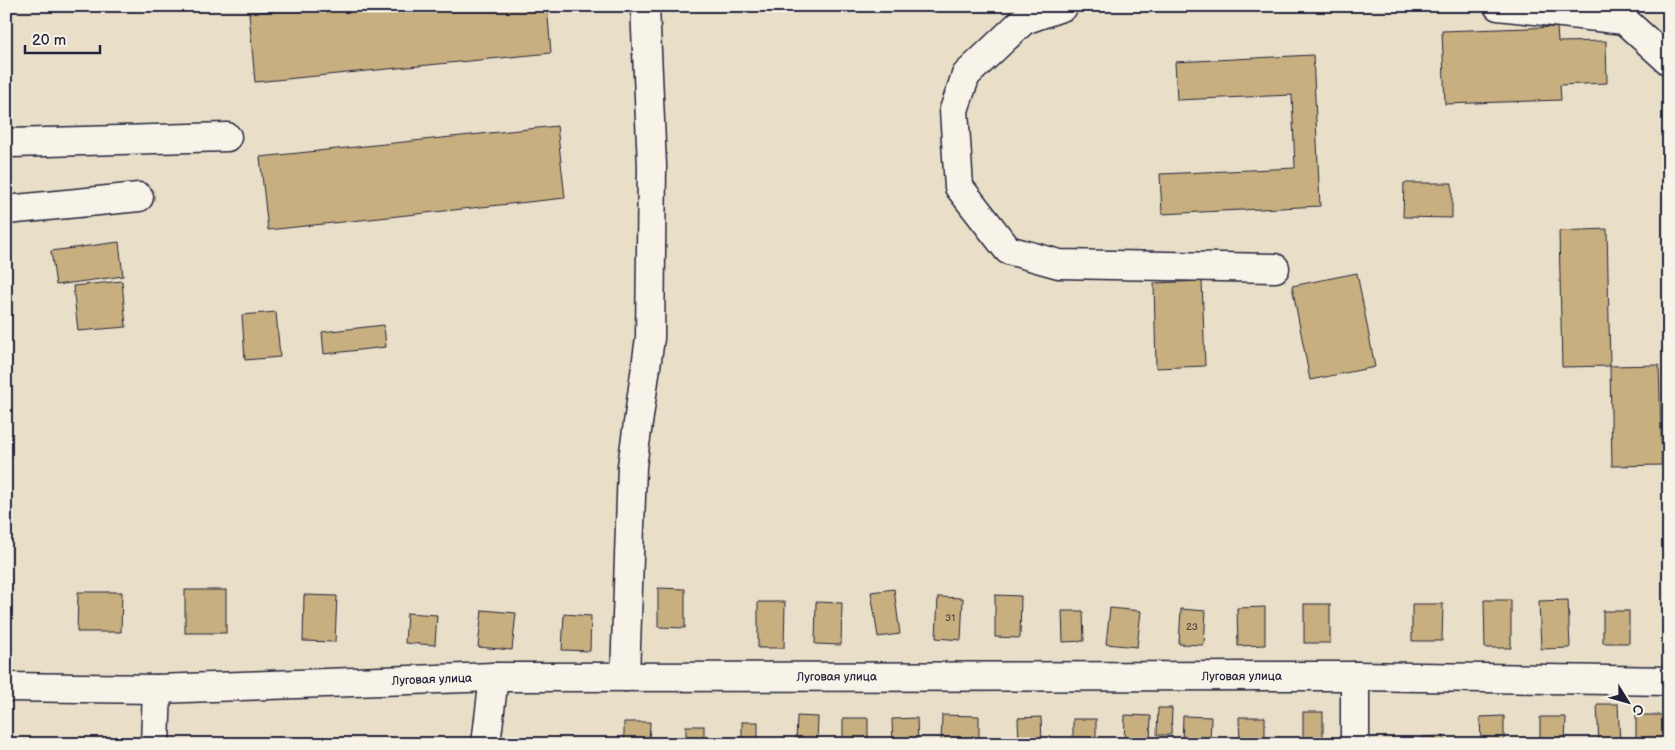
<svg xmlns="http://www.w3.org/2000/svg" width="1675" height="750" font-family="'Balsamiq Sans',sans-serif">
	<rect width="100%" height="100%" fill="#e9dfc8"/>
	<filter id="ink" filterUnits="userSpaceOnUse"><feTurbulence type="fractalNoise" baseFrequency=".02" numOctaves="2"/><feDisplacementMap in="SourceGraphic" scale="10" xChannelSelector="R" yChannelSelector="G"/><feConvolveMatrix kernelMatrix="1 2 1 2 8 2 1 2 1" color-interpolation-filters="sRGB"/></filter>
	<g filter="url(#ink)">
		<g fill="#c8af7f" stroke="#22223b">
			<path d="M321,6h226l4,47 -296,29 -6,-69z"/>
			<path d="M1557,27l1,15 48,-1 1,42 -47,2 1,15 -116,4 -3,-73z"/>
			<path d="M1313,55l7,151 -158,8 -2,-40 135,-6 -3,-73 -115,5 -2,-38z"/>
			<path d="M557,126l8,72 -297,32 -8,-73z"/>
			<path d="M1404,183h48v35l-49,-1z"/>
			<path d="M1607,229l3,137 -48,1 -3,-136z"/>
			<path d="M119,242l4,34 -67,9 -5,-34z"/>
			<path d="M1357,273l18,94 -65,13 -18,-94z"/>
			<path d="M122,281l4,46 -48,4 -5,-45z"/>
			<path d="M1202,281l3,85 -49,2 -2,-85z"/>
			<path d="M276,312l4,45 -35,3 -3,-45z"/>
			<path d="M384,325l2,22 -62,7 -2,-22z"/>
			<path d="M1659,365l3,100 -50,1 -2,-100z"/>
			<path d="M658,588l27,1v39l-27,-1z"/>
			<path d="M894,589l6,45 -22,3 -7,-45z"/>
			<rect x="185" y="590" width="41" height="43"/>
			<path d="M78,592h44l-1,40h-44z"/>
			<path d="M304,595l33,1 -2,46 -32,-1z"/>
			<path d="M995,595l26,1 -1,42 -25,-1z"/>
			<path d="M938,597l25,1 -2,42 -25,-2z"/>
			<path d="M1484,600h27v48h-26z"/>
			<path d="M1568,600l2,48 -29,1 -2,-48z"/>
			<path d="M758,602h27l-1,46h-26z"/>
			<path d="M816,602l26,1 -1,42 -26,-1z"/>
			<rect x="1304" y="604" width="26" height="39"/>
			<path d="M1412,604h31l-1,37h-30z"/>
			<path d="M1265,607v38l-27,1 -1,-38z"/>
			<path d="M1110,608l31,3 -4,36 -31,-3z"/>
			<path d="M1181,609l25,2 -2,34 -25,-1z"/>
			<path d="M482,610l34,3 -4,37 -34,-3z"/>
			<path d="M1062,611h21l1,30 -21,1z"/>
			<rect x="1603" y="611" width="26" height="32"/>
			<path d="M407,613l30,2 -2,30 -30,-2z"/>
			<path d="M564,614l27,2 -1,35 -28,-1z"/>
			<path d="M1597,704h21l2,40h-21z"/>
			<path d="M1158,708h14l-1,27h-14z"/>
			<rect x="1303" y="712" width="20" height="32"/>
			<path d="M942,715l37,1v28h-38z"/>
			<path d="M1125,715l26,1 -1,28h-26z"/>
			<rect x="1636" y="715" width="32" height="29"/>
			<path d="M797,716l21,1 -1,27h-21z"/>
			<path d="M1183,716l28,1 -1,27h-28z"/>
			<path d="M1504,716v28h-23l-1,-27z"/>
			<path d="M1041,717l1,27h-23l-1,-26z"/>
			<path d="M1239,717h26v27h-25z"/>
			<path d="M1540,717h26l-1,27h-25z"/>
			<rect x="843" y="718" width="25" height="26"/>
			<path d="M917,718l1,26h-25l-1,-25z"/>
			<rect x="1073" y="719" width="23" height="25"/>
			<path d="M624,722h26l-1,22h-25z"/>
			<rect x="742" y="722" width="16" height="22"/>
			<rect x="686" y="726" width="18" height="18"/>
			<path d="M1444,736v8h-22l-1,-7z"/>
		</g>
		<g fill="none" stroke-linecap="round" stroke-linejoin="round">
			<defs>
				<g id="minor">
					<path d="M1064,6l-40,14 -58,55 -12,35 5,77 49,63 51,14 216,4"/>
					<path d="M1498,6l126,14 45,41"/>
					<path d="M6,142l5,1 216,-6"/>
					<path d="M6,210l133,-13"/>
					<path d="M625,677l7,-211 18,-128 2,-172 -7,-160"/>
					<path id="s1" d="M6,687l151,2 337,-12 861,-1 314,5"/>
					<path d="M155,744l2,-55"/>
					<path d="M486,744l8,-67"/>
					<path d="M1355,744v-68"/>
				</g>
			</defs>
			<use href="#minor" stroke="#22223b" stroke-width="31"/>
			<use href="#minor" stroke="#f7f3e8" stroke-width="28"/>
		</g>
	</g>
	<g text-anchor="middle" dominant-baseline="central" stroke-width="4" stroke-linejoin="round" paint-order="stroke">
		<g font-size="10" fill="#4c454c">
			<text x="950" y="618">31</text>
			<text x="1192" y="627">23</text>
		</g>
		<g font-size="12" fill="#22223b" stroke="#f7f3e8">
			<text stroke="none"><textPath href="#s1" startOffset="1236">Луговая улица</textPath></text>
			<text stroke="none"><textPath href="#s1" startOffset="831">Луговая улица</textPath></text>
			<text stroke="none"><textPath href="#s1" startOffset="426">Луговая улица</textPath></text>
		</g>
	</g>
	<rect width="1675" height="750" fill="none" stroke="#f7f3e8" stroke-width="25"/>
	<rect x="12" y="12" width="1650" height="725" fill="none" stroke="#22223b" stroke-width="2" filter="url(#ink)"/>
	<g transform="translate(1628 702) rotate(127)" stroke="#f7f3e8" stroke-width="4" paint-order="stroke">
	<path d="M0-4L9 19L0 12L-9 19Z" fill="#22223b"/>
	<text y="-8" font-size="14" font-weight="bold" text-anchor="middle" fill="#22223b">С</text>
	</g>
	<path d="M25 45v8h75v-8" fill="none" stroke="#22223b" stroke-width="2.5"/>
	<text x="32" y="45" font-size="15" fill="#22223b" stroke="#f7f3e8" stroke-width="4" paint-order="stroke">20 m</text>
</svg>
